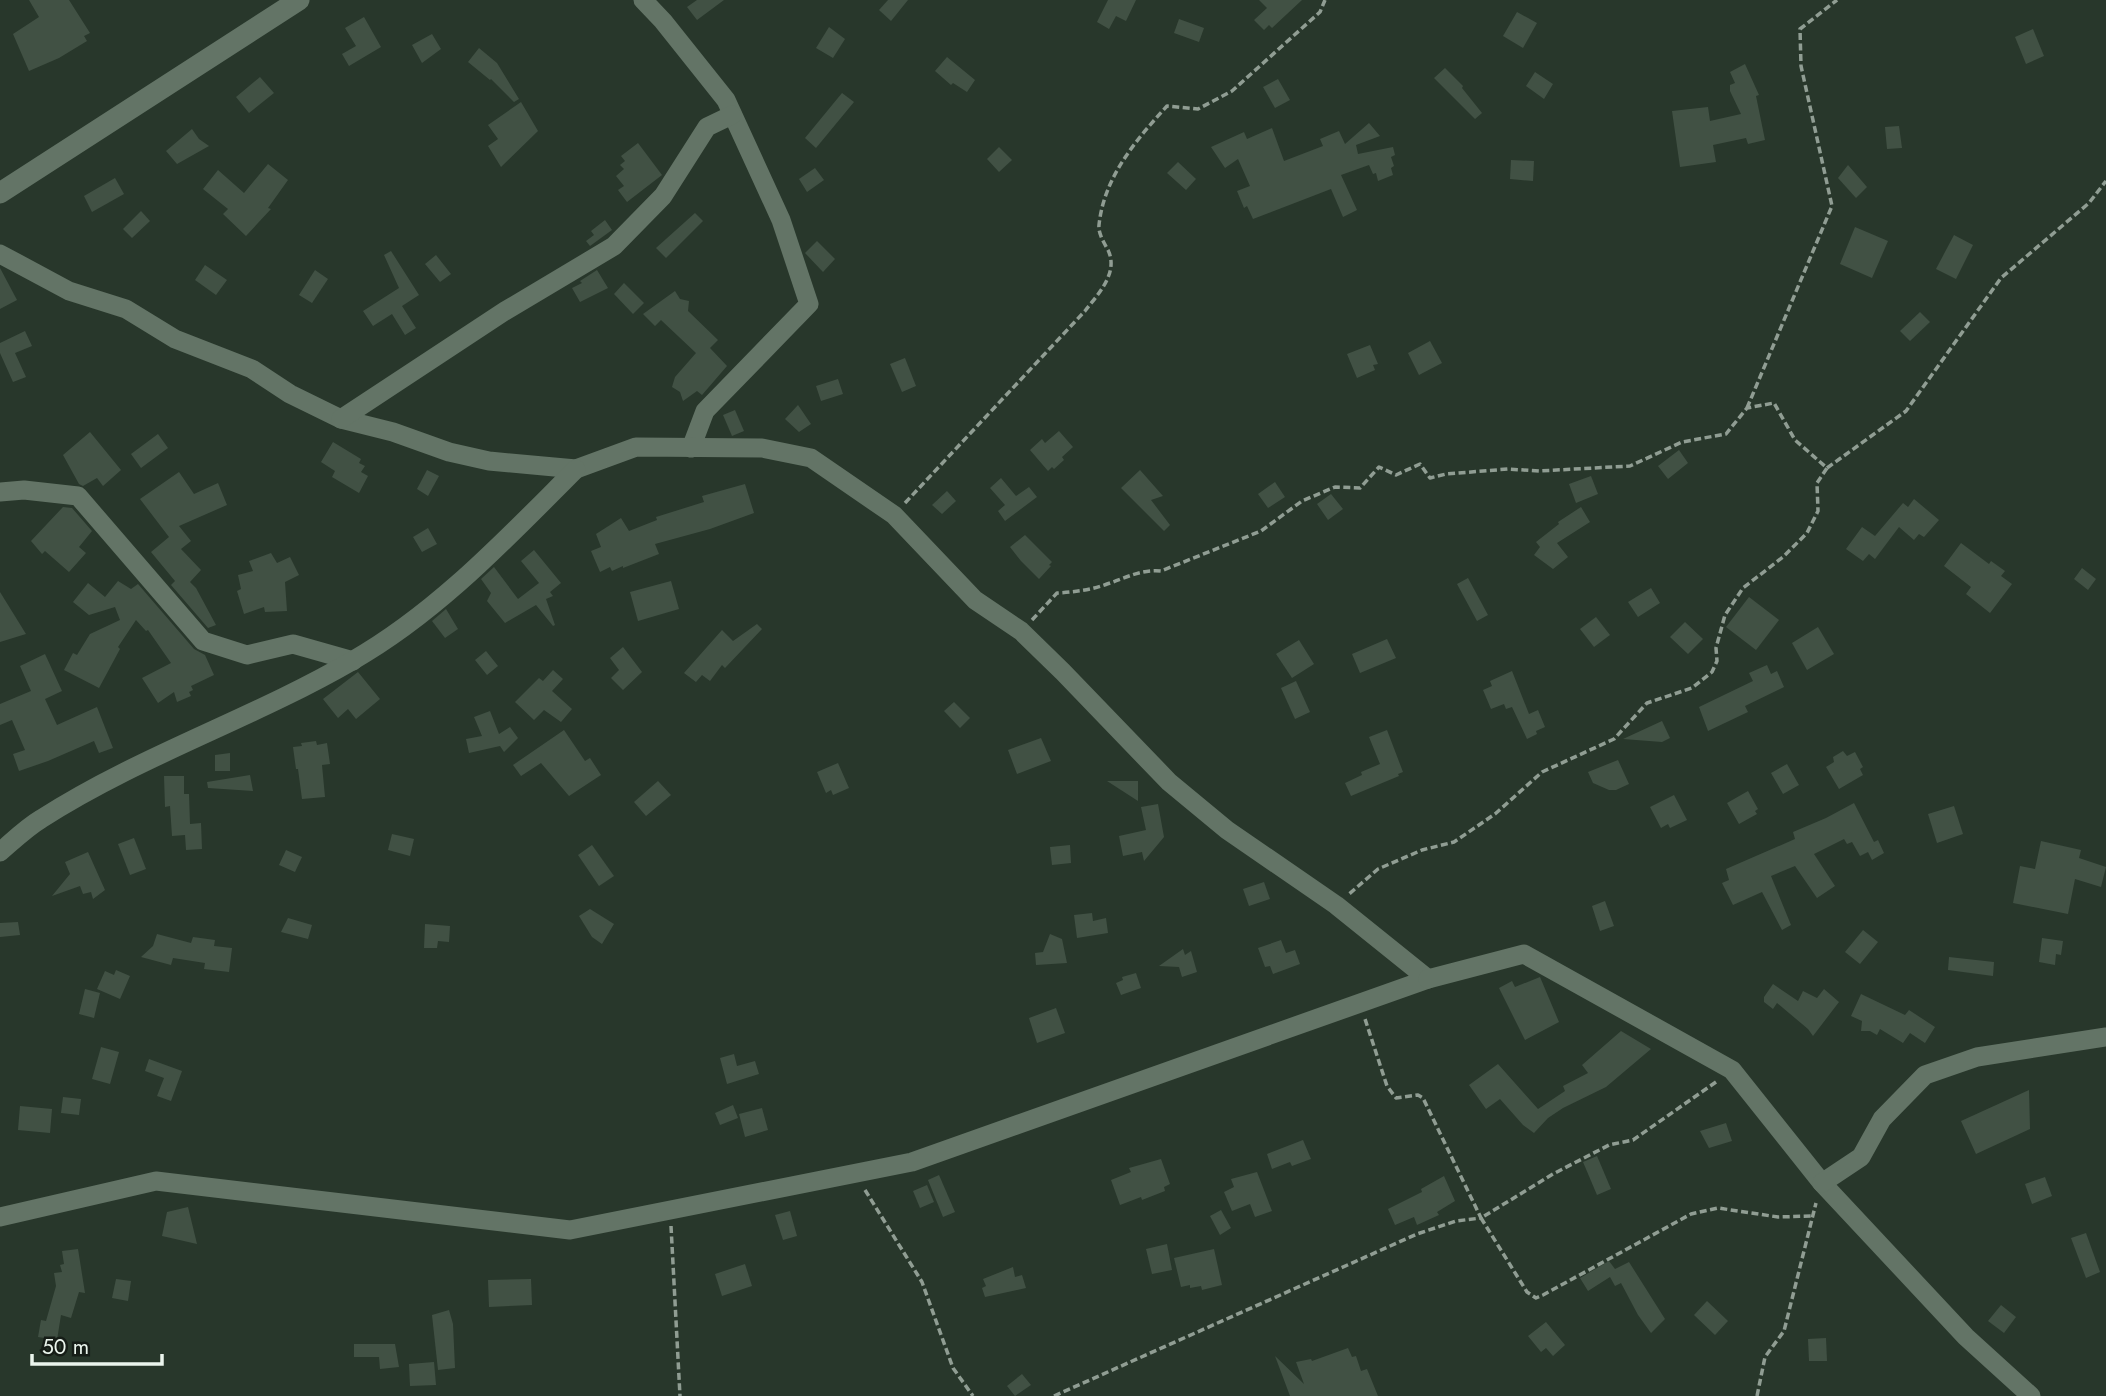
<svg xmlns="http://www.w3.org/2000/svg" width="2106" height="1396" font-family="Jost,sans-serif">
	<rect width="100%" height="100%" fill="#28372b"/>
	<g fill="#415144">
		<path d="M29,0h40l21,33 -6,3 3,5 -28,17 -30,13 -16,-37 26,-17z"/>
		<path d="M697,0h27l-27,20 -10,-13z"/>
		<path d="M888,0h20l-17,21 -12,-11z"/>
		<path d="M1108,0h28l-10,21 -10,-5 -7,13 -12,-7z"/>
		<path d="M1259,0h43l-30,28 -3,-3 -5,5 -10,-10 13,-12z"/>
		<path d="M1517,12l20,11 -14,25 -20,-12z"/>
		<path d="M364,17l17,30 -32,19 -7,-12 14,-8 -11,-18z"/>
		<path d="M1179,19l25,9 -5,14 -25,-9z"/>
		<path d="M829,27l16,12 -12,19 -17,-10z"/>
		<path d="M2033,29l11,27 -18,8 -11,-27z"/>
		<path d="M432,34l9,15 -19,14 -10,-18z"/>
		<path d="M479,48l18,15 22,36 -5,3 -23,-23 -1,1 -22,-18z"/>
		<path d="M947,57l28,23 -8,12 -14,-9 -2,2 -16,-14z"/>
		<path d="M1745,64l14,31 -3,1 9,44 -17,4 -2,-6 -33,7 3,17 -36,5 -8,-56 36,-4 2,14 31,-7 -11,-23v-6l5,-2 -5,-11z"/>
		<path d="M1445,68l18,18 -1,2 20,25 -7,6 -41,-41z"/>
		<path d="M1535,72l18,12 -9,15 -18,-13z"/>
		<path d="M260,77l14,16 -25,20 -13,-16z"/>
		<path d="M1278,79l12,21 -15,8 -12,-21z"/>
		<path d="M842,93l12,9 -38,46 -11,-10z"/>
		<path d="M521,102l17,29 -37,36 -13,-21 10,-7 -10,-14z"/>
		<path d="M1369,123l11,13 -24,9 2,9 35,-7 2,8 -4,2 3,9 -3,2 2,7 -15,6 -2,-8 -3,1 -4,-9 -28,10 16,35 -14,7 -12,-28 -78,30 -6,-13 -3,2 -7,-17 13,-5 -12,-27 -13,9 -14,-21 33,-15 3,7 25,-11 12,33 39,-15 -3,-7 19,-8 6,13z"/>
		<path d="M1899,126l3,22 -15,1 -2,-22z"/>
		<path d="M192,129l7,10 10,7 -32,18 -11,-13z"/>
		<path d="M638,143l24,32 -35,27 -9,-12 6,-4 -8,-10 8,-7 -4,-4 5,-4 -4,-5z"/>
		<path d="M999,147l13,13 -13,12 -12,-13z"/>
		<path d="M1511,160l23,1 -1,20 -23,-2z"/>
		<path d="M1178,162l18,17 -10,11 -19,-17z"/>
		<path d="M268,164l20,16 -20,28 3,1 -25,27 -23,-22 5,-5 -25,-20 15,-19 26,23z"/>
		<path d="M1848,165l19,22 -11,11 -18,-20z"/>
		<path d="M815,168l9,12 -17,12 -8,-13z"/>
		<path d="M115,178l9,16 -32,18 -8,-16z"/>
		<path d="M141,211l9,10 -18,17 -9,-9z"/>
		<path d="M695,213l8,8 -37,37 -10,-10z"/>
		<path d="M605,220l7,10 -22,16 -4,-5 8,-6 -3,-4z"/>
		<path d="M1855,227l33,14 -16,37 -32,-14z"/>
		<path d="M1954,235l19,10 -17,34 -20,-10z"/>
		<path d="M817,241l18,18 -12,13 -18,-19z"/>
		<path d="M391,251l28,44 -17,11 14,22 -11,7 -13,-21 -19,12 -10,-15 36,-23 -15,-33z"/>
		<path d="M436,255l15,19 -11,8 -15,-18z"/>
		<path d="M205,265l22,15 -11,15 -21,-15z"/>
		<path d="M0,268l17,32 -17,9z"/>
		<path d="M315,270l13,9 -16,24 -13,-8z"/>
		<path d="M597,270l11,18 -28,14 -8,-14 10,-5 -2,-2z"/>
		<path d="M624,283l20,20 -11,11 -19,-20z"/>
		<path d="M675,291l5,8 9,2 -1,10 30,29 -8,8 17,18 -25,29 -5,-4 -14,10 -3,-9 -8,-5 3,-10 21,-24 -35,-33 -6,6 -12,-12z"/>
		<path d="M1920,312l10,10 -20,19 -10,-10z"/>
		<path d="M25,331l7,15 -17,7 11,24 -13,5 -13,-29v-10z"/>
		<path d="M1430,341l12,22 -23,12 -11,-22z"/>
		<path d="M1370,345l8,19 -5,1 2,5 -18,8 -10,-24z"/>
		<path d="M905,358l11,28 -14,6 -12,-28z"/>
		<path d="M838,379l5,15 -22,7 -5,-15z"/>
		<path d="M798,405l13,19 -12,8 -14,-13z"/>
		<path d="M735,410l9,21 -12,5 -9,-21z"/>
		<path d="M1059,431l14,16 -11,10 2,3 -10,9 -2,-2 -4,4 -18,-21 12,-11 3,4z"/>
		<path d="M90,432l31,38 -18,16 -6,-8 -14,8 -4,-2 -16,-29z"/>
		<path d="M158,434l10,14 -27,20 -10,-14z"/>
		<path d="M333,442l28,17 -2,4 6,3 -4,6 7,4 -9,17 -27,-16 3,-6 -14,-9z"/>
		<path d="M1679,450l9,13 -20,16 -10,-13z"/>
		<path d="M427,470l12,6 -11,20 -11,-7z"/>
		<path d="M1140,470l23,26 -12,4 19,25 -6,6 -43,-43z"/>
		<path d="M179,472l15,22 24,-11 9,22 -48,21 12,15 -10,8 20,21 -11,12 6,6 20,37 -8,3 -37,-43 4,-4 -24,-29 18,-15 -29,-38z"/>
		<path d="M1591,476l7,18 -22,9 -7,-19z"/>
		<path d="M1001,478l15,18 13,-9 8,10 -32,24 -7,-10 7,-6 -15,-17z"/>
		<path d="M1275,482l10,15 -17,11 -10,-14z"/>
		<path d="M745,484l9,29 -44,16 -55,15 4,10 -36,14v-2l-11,5 -2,-4 -10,5 -9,-21 10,-4 -5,-13 25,-16 8,13 28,-11 -1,-3 48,-15 -2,-6z"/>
		<path d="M947,491l9,10 -14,13 -10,-9z"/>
		<path d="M1331,494l12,15 -15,11 -11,-16z"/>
		<path d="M1914,499l25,21 -15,17 -5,-3 -5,6 -15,-13 -24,32 -6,-5 -6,7 -17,-12 16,-22 13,9 28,-33 5,4z"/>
		<path d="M63,507l9,1 20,23 -13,16 7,6 -17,19 -24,-21 -3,3 -11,-13z"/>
		<path d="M1581,507l9,15 -33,21 11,14 -15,12 -19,-14 6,-8 -4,-5 23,-18 -1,-2z"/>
		<path d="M428,528l9,16 -15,8 -9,-15z"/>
		<path d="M1025,535l27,27 -3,3 2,1 -12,13 -18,-18 -11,-14z"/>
		<path d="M1961,543l28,21 2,-3 14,10 -4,5 11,8 -22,29 -24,-19 5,-7 -27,-21z"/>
		<path d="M534,550l27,33 -11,9 3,4 -7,3 9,26 -2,1 -17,-21 -31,18 -18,-22 4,-8 -10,-14 13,-12 24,32 21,-16 -18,-22z"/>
		<path d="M271,553l6,10 13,-6 9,18 -14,7 2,29 -22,1 -1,-5 -20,7 -7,-23 4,-2 -3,-14 15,-4 -4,-10z"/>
		<path d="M2082,568l14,11 -8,11 -14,-11z"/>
		<path d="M1468,578l20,37 -11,6 -20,-37z"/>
		<path d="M118,581l13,8 7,-5 56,65 11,6 9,20 -23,11 2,4 -4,2 2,4 -14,6 -3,-10 -16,11 -16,-25 29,-15 -23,-33 -2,1 -10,-11 -18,27 2,2 -21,39 -35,-18 9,-17 4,2 13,-21 30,-14 -5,-13 -26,8 -16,-13 15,-19 17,14z"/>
		<path d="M671,581l8,28 -41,12 -8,-29z"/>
		<path d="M1651,588l9,15 -22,14 -10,-15z"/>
		<path d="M0,592l26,42 -26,8z"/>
		<path d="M1749,597l30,23 -23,30 -30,-23z"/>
		<path d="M446,609l12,20 -13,9 -13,-17z"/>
		<path d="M1596,617l14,18 -16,12 -14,-18z"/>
		<path d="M1685,622l18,17 -15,15 -18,-17z"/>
		<path d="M757,624l5,5 -37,39 -3,-3 -12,16 -8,-6 -6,7 -12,-9 38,-43 11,11z"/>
		<path d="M1818,627l16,27 -27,16 -15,-27z"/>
		<path d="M1387,639l9,19 -36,15 -8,-19z"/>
		<path d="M1299,640l15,24 -22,14 -16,-24z"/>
		<path d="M623,647l19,25 -19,18 -12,-12 8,-8 -9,-12z"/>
		<path d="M486,651l12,15 -11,9 -12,-15z"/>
		<path d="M45,654l17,37 -17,8 12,26 40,-18 16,41 -14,5 -5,-12 -46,20 -29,10 -6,-17 12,-4 -13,-30 -12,5v-21l31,-13 -11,-25z"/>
		<path d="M1767,665l4,9 6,-3 7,16 -39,19 3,6 -40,19 -9,-24 54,-26 -4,-8z"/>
		<path d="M553,670l10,9 -11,12 20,18 -11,13 -17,-12 -10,10 -19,-18 24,-24 4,3z"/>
		<path d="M1512,671l17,43 9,-4 7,17 -9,4 1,3 -10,5 -15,-32 -6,2 -2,-5 -13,5 -8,-19 9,-4 -2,-5z"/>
		<path d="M358,672l22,27 -24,20 -8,-10 -10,9 -15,-19z"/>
		<path d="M1296,681l14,31 -15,7 -14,-31z"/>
		<path d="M954,702l16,16 -10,10 -16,-17z"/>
		<path d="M490,711l9,23 11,-7 8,11 -14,14 -4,-6 -31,7 -3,-14 16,-3 -8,-19z"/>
		<path d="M1662,721l8,17 -8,4 -39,-3z"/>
		<path d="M564,730l21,31 5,-3 11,17 -32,21 -28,-33 -20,13 -8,-11z"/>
		<path d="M1387,730l16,42 -5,2 1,2 -48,20 -6,-13 17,-8 -1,-3 19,-8 -11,-27z"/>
		<path d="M1041,738l10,23 -34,13 -9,-24z"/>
		<path d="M316,741l1,4 10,-2 3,21 -8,1 3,32 -23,2 -4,-30h-2l-3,-22 9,-1 -1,-3z"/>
		<path d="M1843,751l4,5 8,-4 8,15 -3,2 3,6 -24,14 -13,-22 8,-5 -1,-5z"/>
		<path d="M230,753v18h-15v-16z"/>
		<path d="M1618,760l11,24 -13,6h-7l-16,-7 -5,-11z"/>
		<path d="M838,763l11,25 -16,7 -2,-5 -5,3 -9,-21z"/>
		<path d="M1787,764l12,21 -16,9 -12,-21z"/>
		<path d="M250,775l3,16 -45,-3 -1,-6z"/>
		<path d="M164,776h20v18h5l1,30 11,-1 1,26 -16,1 -1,-15 -13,1 -2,-30 -5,1z"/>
		<path d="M658,781l13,14 -25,21 -12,-14z"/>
		<path d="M1107,781h31v20z"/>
		<path d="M1748,791l10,18 -3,2 2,3 -18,10 -12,-21z"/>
		<path d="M1674,795l13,25 -17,8 -2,-4 -7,4 -11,-21z"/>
		<path d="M1854,803l20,39 4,-2 6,13 -12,7 -4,-8 -8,4 -8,-14 -5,2 -3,-5 -30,15 21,32 -18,12 -22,-32 -24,10 20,49 -9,5 -20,-38 -29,13 -11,-22 7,-3 -3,-11 69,-30 -2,-7 33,-14z"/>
		<path d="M1158,804l6,33 -20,24 -2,-9 -19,4 -4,-20 27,-6 -5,-23z"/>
		<path d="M1954,806l9,28 -26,9 -9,-29z"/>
		<path d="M392,834l22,5 -4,17 -22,-6z"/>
		<path d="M134,838l12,31 -16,6 -12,-31z"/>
		<path d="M2041,841l40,9 -2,8 27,9 -5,20 -26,-8 -7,35 -55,-11 7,-37 15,3z"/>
		<path d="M592,845l22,31 -15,10 -21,-31z"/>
		<path d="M1070,845l1,18 -19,2 -2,-18z"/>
		<path d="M286,850l16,7 -7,15 -16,-7z"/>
		<path d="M88,852l17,38 -12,9 -2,-7 -8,2 -3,-8 -28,10 18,-22 -5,-12z"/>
		<path d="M1264,882l6,17 -21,7 -6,-17z"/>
		<path d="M1605,901l9,25 -14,5 -8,-25z"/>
		<path d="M590,909l24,15 -12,20 -10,-7 -13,-21z"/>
		<path d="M1092,913l1,8 13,-3 2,15 -31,5 -3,-23z"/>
		<path d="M288,918l24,7 -4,14 -27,-7z"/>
		<path d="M18,922l2,13 -20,2v-14z"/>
		<path d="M425,924l25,2 -1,16 -11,-1 -1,7h-13z"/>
		<path d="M1863,930l15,12 -18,22 -15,-12z"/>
		<path d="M157,934l34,9 2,-6 22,3 -1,6 18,2 -3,24 -25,-3 1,-6 -32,-5 -2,7 -30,-8 12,-11z"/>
		<path d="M1050,934l12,5 5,24 -31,2 -1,-12 8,-1z"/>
		<path d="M2042,938l21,3 -2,14 -5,-1 -1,11 -16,-3z"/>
		<path d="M1281,940l5,13 9,-3 5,14 -27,10 -3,-8 -5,1 -7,-19z"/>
		<path d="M1183,949l2,6 6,-4 6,21 -15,5 -3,-10 -20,-1z"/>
		<path d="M1949,957l45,5 -1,14 -45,-6z"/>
		<path d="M116,970l14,6 -10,23 -23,-10 8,-18 9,4z"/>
		<path d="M1136,973l5,15 -20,7 -5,-12 7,-3 -1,-3z"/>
		<path d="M1540,977l19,45 -34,18 -26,-52 13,-7 3,6z"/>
		<path d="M1773,984l25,17 5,-10 14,7 7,-9 15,13 -26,34 -5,-7 -31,-26 -4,6 -9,-7v-5z"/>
		<path d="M85,989l15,4 -6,25 -15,-4z"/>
		<path d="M1861,994l44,21 4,-5 26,17 -10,16 -15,-10 -7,10 -23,-14 -3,6 -7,-4h-9l1,-10 -11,-5z"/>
		<path d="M1056,1008l9,25 -28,10 -8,-25z"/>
		<path d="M1621,1031l30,18 -45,38 -43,21 -15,10 -14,15 -11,-8 -23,-26 -14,10 -17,-24 29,-21 40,45 27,-18 -2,-5 25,-13 -6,-8z"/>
		<path d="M101,1047l18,5 -9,32 -18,-5z"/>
		<path d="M734,1054l3,12 18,-5 4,13 -32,10 -7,-26z"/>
		<path d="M149,1059l33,12 -11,30 -14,-5 7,-18 -19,-7z"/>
		<path d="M2029,1090l1,39 -54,25 -15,-33z"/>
		<path d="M63,1097l18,2 -2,16 -18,-2z"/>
		<path d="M733,1105l5,13 -18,7 -5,-12z"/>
		<path d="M20,1106l32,3 -2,24 -32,-3z"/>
		<path d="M762,1108l6,22 -23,7 -6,-23z"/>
		<path d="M1726,1123l6,18 -23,7 -9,-17z"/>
		<path d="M1303,1140l8,19 -19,7 -2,-4 -18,7 -5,-15z"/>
		<path d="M1597,1156l14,33 -14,6 -14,-33z"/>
		<path d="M1161,1159l9,25 -6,3 1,4 -23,9 -1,-3 -21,8 -9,-25 20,-8 -2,-4z"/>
		<path d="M1257,1172l15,39 -17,6 -5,-13 -18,7 -8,-19 10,-5 -3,-8z"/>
		<path d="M939,1175l16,37 -12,5 -15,-37z"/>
		<path d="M1444,1176l11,25 -18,11 2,3 -22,10 -3,-8 -19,8 -7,-16 34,-17 -1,-3z"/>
		<path d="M2045,1177l7,19 -20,8 -7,-20z"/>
		<path d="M927,1185l7,17 -14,6 -7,-17z"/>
		<path d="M188,1207l9,37 -35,-8 5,-24z"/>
		<path d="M1221,1210l10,18 -11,7 -10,-19z"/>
		<path d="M790,1211l7,25 -14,4 -8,-25z"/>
		<path d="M2086,1233l14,39 -14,6 -15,-40z"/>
		<path d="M1167,1244l5,26 -20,4 -6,-25z"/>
		<path d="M78,1249l7,44 -6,-1 -8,26 -10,-3 -4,25 -19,-3 3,-17 5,1 10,-35 -2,-13 8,-1 -2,-7 4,-1 -2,-13z"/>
		<path d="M1214,1249l8,36 -20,5 -1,-4 -11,2v-3l-9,2 -7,-29z"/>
		<path d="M1609,1261l6,8 14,-7 36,57 -14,14 -13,-18 -17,-32 -6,3 -5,-9 -22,14 -8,-13z"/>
		<path d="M745,1264l7,22 -30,10 -7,-22z"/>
		<path d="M1013,1267l2,10 7,-2 4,13 -41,9 -3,-9 4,-2 -3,-7z"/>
		<path d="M116,1279l15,2 -3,20 -16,-3z"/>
		<path d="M531,1279l1,26 -43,2 -1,-27z"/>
		<path d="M1707,1301l21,20 -13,14 -21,-20z"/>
		<path d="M2001,1305l15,12 -12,16 -16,-12z"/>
		<path d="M449,1310l4,14 2,44 -17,2 -6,-55z"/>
		<path d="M1546,1322l19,23 -12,11 -7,-8 -5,4 -13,-16z"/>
		<path d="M1826,1338l1,23h-18l-1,-22z"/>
		<path d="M354,1344h41l4,23 -19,2 -1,-12h-25z"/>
		<path d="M1348,1348l4,9 4,-1 5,15 6,-2 11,27h-88l-15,-40 29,28 -8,-22 15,-3 1,2z"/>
		<path d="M434,1362l2,23 -26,1 -1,-22z"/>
		<path d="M1022,1374l9,11 -16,11 -8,-10z"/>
	</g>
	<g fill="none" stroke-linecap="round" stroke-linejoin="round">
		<g stroke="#909d93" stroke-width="3.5" stroke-dasharray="7 3.5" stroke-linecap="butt">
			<path d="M1747,408l85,-202 -31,-140 -1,-37 37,-29"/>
			<path d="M1827,468l79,-57 95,-133 88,-75 17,-22"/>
			<path d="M905,503l180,-192c13,-17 34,-38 23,-61 -4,-7 -10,-17 -9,-25 5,-48 37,-85 68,-119l31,3 34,-18 88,-79 5,-12"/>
			<path d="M1032,620l25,-27c18,-1 34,-3 50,-9 19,-6 34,-15 54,-13l100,-40 41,-30 33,-14 25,1 19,-21 17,8 24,-11 10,14 16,-4 62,-5 31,2 91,-5 52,-24 44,-8 21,-26 27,-5 21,37 32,28 -10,15 1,28 -11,22 -24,24 -40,31 -18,27 -9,33 1,13 -5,11 -20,16 -45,15 -33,36 -72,33 -47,42 -41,28 -32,8 -44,19 -30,26"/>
			<path d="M1716,1082l-83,58 -24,5 -56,29 -72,44 46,74 9,6 7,-3 148,-81 27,-6 60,9 34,-1"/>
			<path d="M865,1190l57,92 31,86 20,28"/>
			<path d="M671,1226l9,170"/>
			<path d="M1054,1396l363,-162 39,-13 25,-3 -58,-120 -5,-3 -22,3 -9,-12 -22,-67"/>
			<path d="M1757,1396l8,-39 19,-26 32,-128"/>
		</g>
		<g stroke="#637466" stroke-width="19">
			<path d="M643,0l20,21 63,79 55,120 28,84 -104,107 -14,37"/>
			<path d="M0,254l69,37 57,18 49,30 77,30 38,25 51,25 52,13 56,20 40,9 87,8 60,-22 126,1 49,10 83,57 81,85 46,31 42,41 106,110 58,48 109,75 92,74 -516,183 -342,68 -414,-49 -156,36"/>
			<path d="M341,419l164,-108 109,-65 49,-50 44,-69 25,-12"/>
			<path d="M0,492l24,-2 54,6 125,145 44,14 46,-11 60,17"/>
			<path d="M0,852c13,-11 26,-24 41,-33 98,-63 211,-100 311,-158 86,-49 155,-123 224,-192"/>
			<path d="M1428,979l96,-25 208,116 90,113 144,154 65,59"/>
			<path d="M1822,1183l39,-26 21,-38 43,-44 52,-18 129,-20"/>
		</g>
		<path stroke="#637466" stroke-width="21" d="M0,193l299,-193"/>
	</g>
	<path d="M32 1354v10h130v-10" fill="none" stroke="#ebf5ed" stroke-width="3.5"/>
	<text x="42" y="1354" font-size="21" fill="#ebf5ed" stroke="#161d17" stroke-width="5" paint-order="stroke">50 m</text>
</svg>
